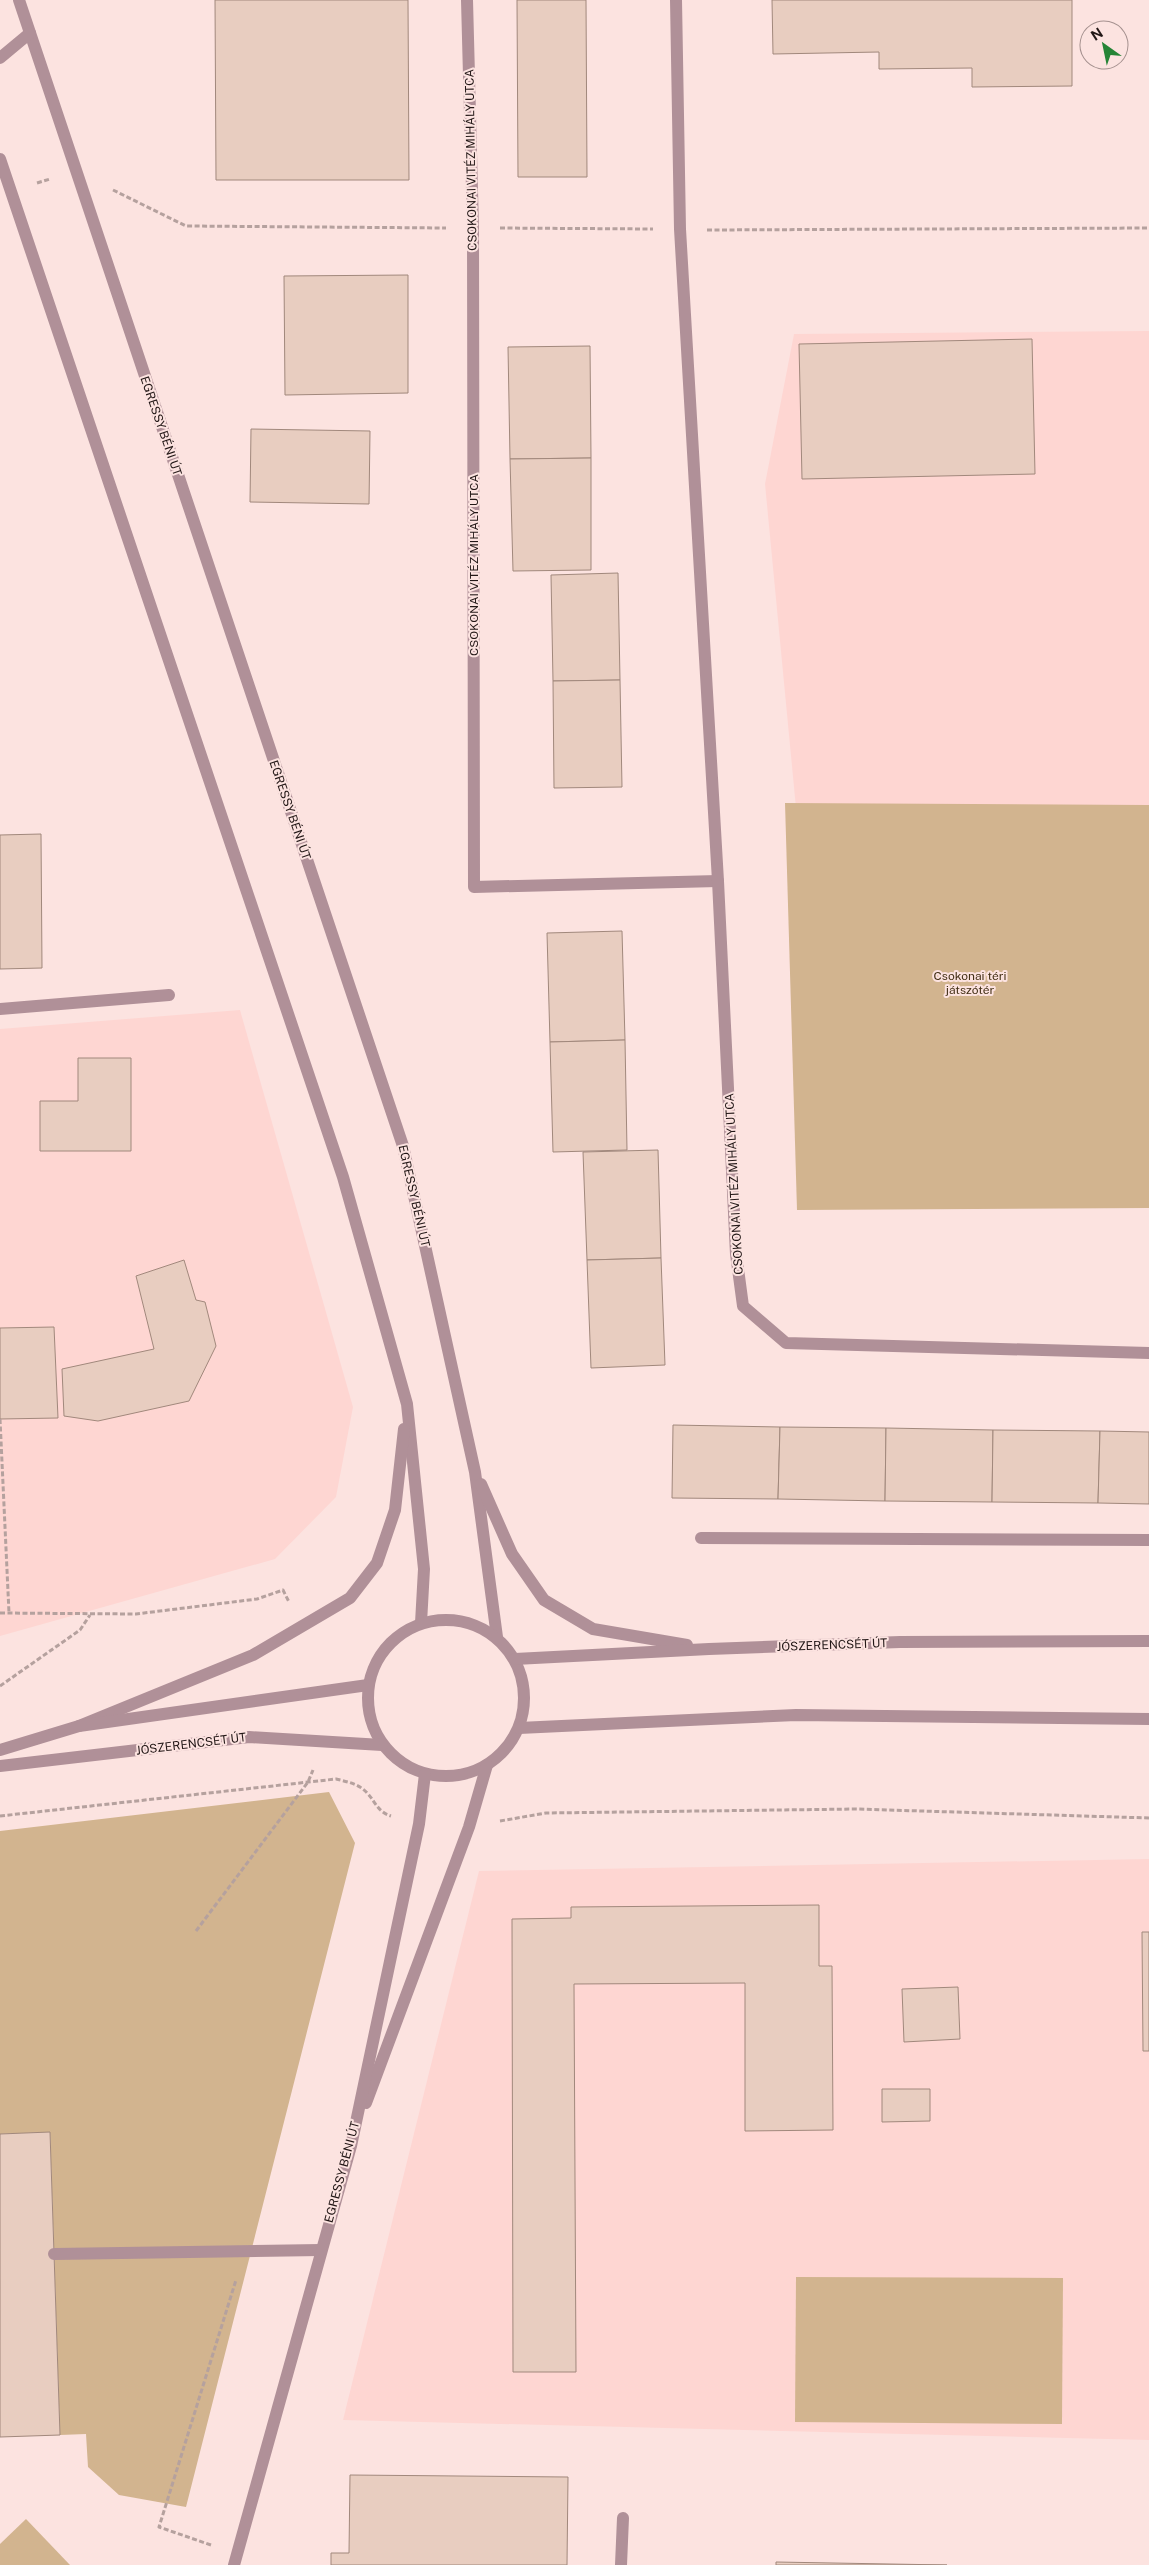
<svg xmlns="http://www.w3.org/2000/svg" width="1149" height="2565" font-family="'Public Sans',sans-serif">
	<rect width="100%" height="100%" fill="#fce3e0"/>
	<g fill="#fed6d2">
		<path d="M1149,331v474l-353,3 -31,-324 29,-150z"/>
		<path d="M240,1010l113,397 -17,90 -61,62 -275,77v-607z"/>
		<path d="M1149,1859v581l-806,-20 136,-549z"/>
	</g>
	<g fill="#d2b48f">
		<path d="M785,803l364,2v403l-352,2z"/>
		<path d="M329,1792l26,51 -169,664 -67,-12 -31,-28 -2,-33 -26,1 -10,-302 -50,1v-303z"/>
		<path d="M796,2277l267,1 -1,146 -267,-2z"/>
		<path d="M26,2519l44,46h-70v-21z"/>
	</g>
	<g fill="#e8cdc0" stroke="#a1887c">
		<path d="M215,0h193l1,180h-193z"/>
		<path d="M517,0h69l1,177h-69z"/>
		<path d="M772,0h300v86l-100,1v-19l-93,1v-17l-106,2z"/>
		<path d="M408,275v118l-123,2 -1,-119z"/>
		<path d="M1032,339l3,135 -233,5 -3,-135z"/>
		<path d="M590,346l1,112 -81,1 -2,-112z"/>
		<path d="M251,429l119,2 -1,73 -119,-2z"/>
		<path d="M591,458v112l-78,1 -3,-112z"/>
		<path d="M618,573l2,107 -67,1 -2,-106z"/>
		<path d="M620,680l2,107 -68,1 -1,-107z"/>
		<path d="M41,834l1,134 -42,1v-134z"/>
		<path d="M622,931l3,109 -75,2 -3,-109z"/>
		<path d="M625,1040l2,110 -74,2 -3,-110z"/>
		<path d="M78,1058h53v93h-91v-50h38z"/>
		<path d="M658,1150l3,108 -74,2 -4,-108z"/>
		<path d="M661,1258l4,107 -74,3 -4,-108z"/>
		<path d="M184,1260l12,40 9,2 11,44 -27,55 -91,20 -34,-5 -2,-47 92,-20 -18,-73z"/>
		<path d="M54,1327l4,91 -58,1v-91z"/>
		<path d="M673,1425l107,2 -2,72 -106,-1z"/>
		<path d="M780,1427l106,1 -1,73 -107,-2z"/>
		<path d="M886,1428l107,2 -1,72 -107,-1z"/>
		<path d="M993,1430l107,1 -2,72 -106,-1z"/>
		<path d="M1100,1431l49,1v72l-51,-1z"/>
		<path d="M819,1905v61h13l1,164 -88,1v-148l-171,1 2,388h-63l-1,-453 59,-1v-11z"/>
		<path d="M1142,1932h7v119h-6z"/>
		<path d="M958,1987l2,52 -56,3 -2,-53z"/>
		<path d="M882,2089h48v32l-48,1z"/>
		<path d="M50,2132l10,303 -60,2v-303z"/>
		<path d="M350,2475l218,2 -1,88h-236v-12h18z"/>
		<path d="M776,2562l171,3h-171z"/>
	</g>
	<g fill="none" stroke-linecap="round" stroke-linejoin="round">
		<g stroke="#b5a19e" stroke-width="3" stroke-dasharray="5 2.5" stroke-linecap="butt">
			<path d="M37,183l13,-4"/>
			<path d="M113,190l73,36 260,2"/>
			<path d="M500,228l153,1"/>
			<path d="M707,230l442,-2"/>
			<path d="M0,1419l9,194"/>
			<path d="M0,1613l136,1 121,-15 26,-9 6,12"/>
			<path d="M0,1686l80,-56 10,-15"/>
			<path d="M0,1816l336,-37c12,3 24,5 32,15 8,9 10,18 23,22"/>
			<path d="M500,1821l46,-8 310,-4 293,9"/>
			<path d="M196,1931l112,-149 5,-12"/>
			<path d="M211,2545l-52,-18 77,-247"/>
		</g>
		<g stroke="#b09098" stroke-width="12">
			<path d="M19,0l384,1146 72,326 22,165"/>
			<path d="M467,0l6,228 1,659 244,-6"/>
			<path d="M676,0l4,229 38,652 18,373 7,52 43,37 363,10"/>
			<path d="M0,58l30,-25"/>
			<path d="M0,159l343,1018 64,227 17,165 -3,54"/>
			<path d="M0,1009l169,-14"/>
			<path d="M481,1484l31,70 32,46 49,29 94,16"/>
			<path d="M701,1538l448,2"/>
			<circle cx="446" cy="1698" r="78"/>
			<path d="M515,1659l194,-10 191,-7 249,-1"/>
			<path d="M79,1726l174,-71 97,-57 27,-35 18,-53 9,-81"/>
			<path d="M519,1728l277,-13 353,4"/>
			<path d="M0,1750l79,-24 289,-41"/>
			<path d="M0,1766l249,-29 133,8"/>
			<path d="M366,2103l103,-276 18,-62"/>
			<path d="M54,2254l267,-4"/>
			<path d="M234,2565l117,-419 68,-322 6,-50"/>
			<path d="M621,2565l2,-47"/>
		</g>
	</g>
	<g text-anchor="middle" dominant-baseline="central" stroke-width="4" stroke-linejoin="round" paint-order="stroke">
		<g font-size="12" fill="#221716" stroke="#fce3e0">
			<text transform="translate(471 160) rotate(-91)">CSOKONAI VITÉZ MIHÁLY UTCA</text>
			<text transform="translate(161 426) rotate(71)">EGRESSY BÉNI ÚT</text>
			<text transform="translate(474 565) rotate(-90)">CSOKONAI VITÉZ MIHÁLY UTCA</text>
			<text transform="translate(290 810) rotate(71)">EGRESSY BÉNI ÚT</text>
			<text transform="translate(734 1184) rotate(-93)">CSOKONAI VITÉZ MIHÁLY UTCA</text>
			<text transform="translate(414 1196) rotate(77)">EGRESSY BÉNI ÚT</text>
			<text transform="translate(832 1645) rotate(-2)">JÓSZERENCSÉT ÚT</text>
			<text transform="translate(191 1744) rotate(-7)">JÓSZERENCSÉT ÚT</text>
			<text transform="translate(342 2172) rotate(-75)">EGRESSY BÉNI ÚT</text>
		</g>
		<g font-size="12" fill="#422f15" stroke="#fce3e0">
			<text x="970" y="976">Csokonai téri<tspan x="970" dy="14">játszótér</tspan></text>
		</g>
	</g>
	<g transform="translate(1104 45) rotate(327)"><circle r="24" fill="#fce3e0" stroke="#a5918f"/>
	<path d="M0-4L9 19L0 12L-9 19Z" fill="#268436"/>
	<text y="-8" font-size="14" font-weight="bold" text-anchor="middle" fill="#221716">N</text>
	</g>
</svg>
